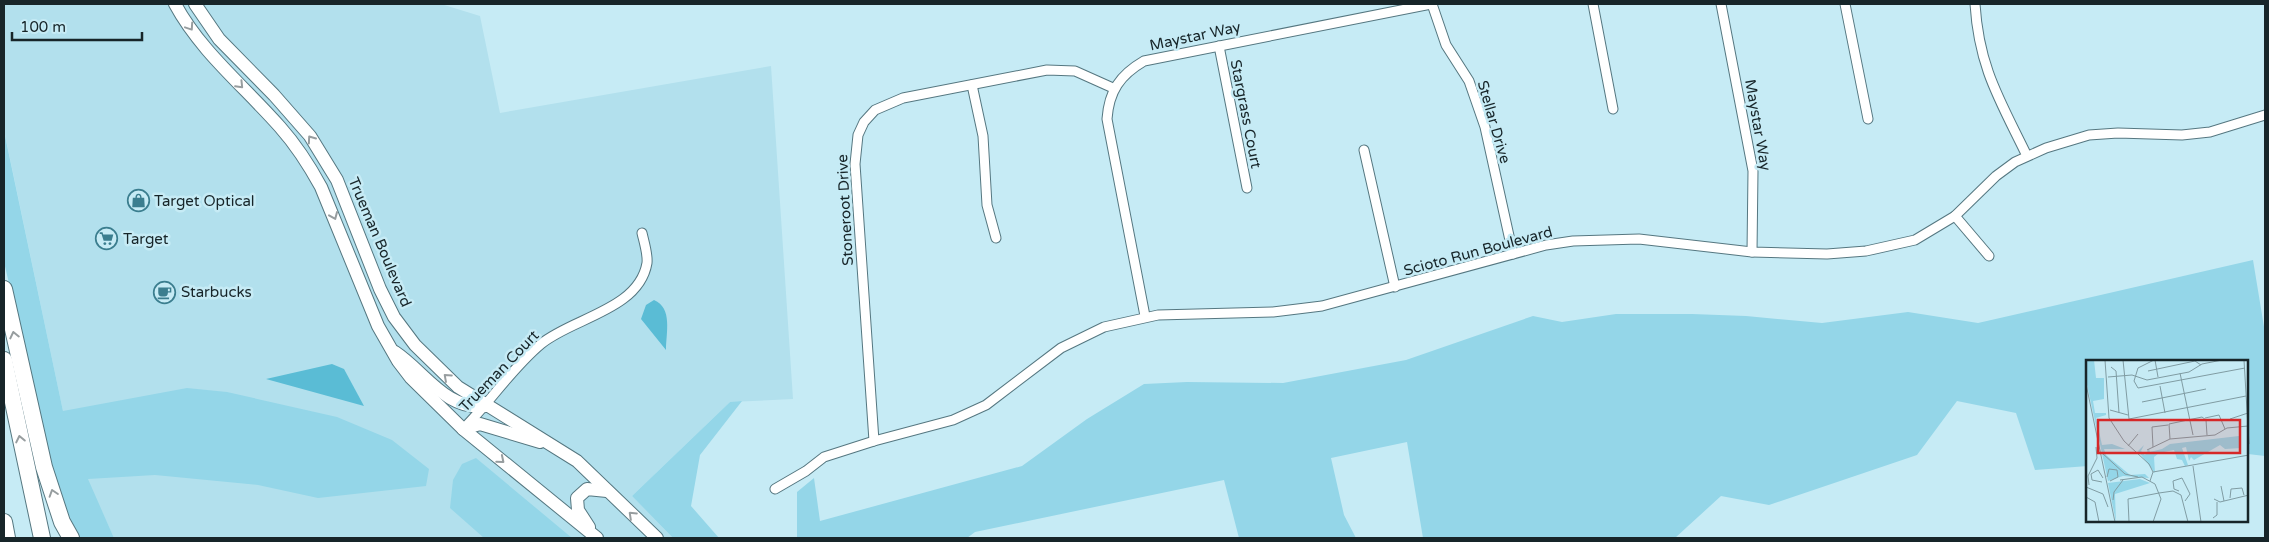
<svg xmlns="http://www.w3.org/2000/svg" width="2269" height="542" font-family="'Varela Round',sans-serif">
	<rect width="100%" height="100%" fill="#c6ebf5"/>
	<path fill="#b2e0ed" d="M4,4h437l39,12 20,97 271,-47 22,333 -63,3 -98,94 41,42h-559l-27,-59 -24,-68 -59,-281z"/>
	<g fill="#94d6e8">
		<path d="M4,131l59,280 124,-23 40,4 110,25 55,23 37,29 -3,17 -108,12 -60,-13 -103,-10 -67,4 26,59h-36l-23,-57 -51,-219z"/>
		<path d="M2253,260l12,73v123l-17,-2v-93h-160v105l-53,4 -19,-57 -59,-12 -40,54 -148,50 -48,-9 -46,42h-252l-16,-96 -76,16 13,57 12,23h-117l-15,-58 -249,52 -8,6h-170v-46l17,-14 6,43 202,-55 65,-47 57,-35 43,-2 96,1 123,-23 127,-44 29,6 54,-8h76l54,2 76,7 86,-11 70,11z"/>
		<path d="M742,401l-42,54 -9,51 28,32h-46l-41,-42 98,-94z"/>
		<path d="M476,458l96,80h-88l-34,-30 3,-28 9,-16z"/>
	</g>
	<g fill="#5abcd5">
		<path d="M654,300c19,8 12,33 12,50l-25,-31 5,-14z"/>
		<path d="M332,364l12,5 20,37 -98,-27z"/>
	</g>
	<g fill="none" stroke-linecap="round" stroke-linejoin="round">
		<defs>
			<g id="minor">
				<path d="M1432,4l14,41 23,36 16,46 28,127"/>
				<path d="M1593,4l20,105"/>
				<path d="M1721,4l32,167 -1,81"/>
				<path d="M1845,4l23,115"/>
				<path d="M1975,4c4,64 25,96 52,152"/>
				<path d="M1219,46l28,142"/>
				<path d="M972,85l11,51 4,69 9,33"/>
				<path d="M1364,150l31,137"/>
				<path d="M1955,216l34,40"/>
				<path d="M1145,316l-38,-197c2,-28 13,-44 37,-58l287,-57"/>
				<path d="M464,428c27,-27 48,-60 77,-84 31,-26 98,-34 106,-81 1,-9 -3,-21 -5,-30"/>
				<path d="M874,441l-19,-277 3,-29 6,-13 11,-12 28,-12 144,-28 28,1 38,17"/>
				<path d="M775,489l31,-18 18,-14 50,-16 79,-21 33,-15 75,-57 43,-21 54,-12 115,-3 49,-6 224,-61 27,-4 66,-2 113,13 75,2 39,-3 49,-11 40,-24 41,-40 19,-14 31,-14 43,-13 29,-2 64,2 28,-3 55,-17"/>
			</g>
			<g id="secondary">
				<path d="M175,4c26,48 69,82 105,123 16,18 29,38 41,60l57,139 20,35 13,17 52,51 134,109"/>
				<path d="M195,4l24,35 55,56 36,41 27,44 43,109 14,28 21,28 43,42 119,74 80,77"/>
				<path d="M395,352c30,20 51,59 91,54"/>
				<path d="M463,429l17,-5 60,18"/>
				<path d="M589,527l-11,-17 -1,-12 10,-9 20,2"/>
			</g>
			<g id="motorway">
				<path d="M4,289l40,178 18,55 9,16"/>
				<path d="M4,360l38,178"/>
				<path d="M4,522l3,16"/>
			</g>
		</defs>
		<use href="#minor" stroke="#557780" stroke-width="11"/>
		<use href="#secondary" stroke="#557780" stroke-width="14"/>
		<use href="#motorway" stroke="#557780" stroke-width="18"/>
		<use href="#minor" stroke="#fff" stroke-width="9"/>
		<use href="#secondary" stroke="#fff" stroke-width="12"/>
		<use href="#motorway" stroke="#fff" stroke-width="16"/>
	</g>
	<defs><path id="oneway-chevron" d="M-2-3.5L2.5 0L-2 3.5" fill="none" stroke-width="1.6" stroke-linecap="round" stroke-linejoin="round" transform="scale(1.25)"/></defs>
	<g stroke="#979d9f">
		<use href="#oneway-chevron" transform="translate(190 27) rotate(56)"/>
		<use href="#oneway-chevron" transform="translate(240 85) rotate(46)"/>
		<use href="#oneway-chevron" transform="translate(311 139) rotate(-125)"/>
		<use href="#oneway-chevron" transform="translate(334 216) rotate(67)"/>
		<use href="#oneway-chevron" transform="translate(14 335) rotate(-103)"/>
		<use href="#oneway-chevron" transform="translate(447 377) rotate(-138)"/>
		<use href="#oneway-chevron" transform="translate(20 439) rotate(-102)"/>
		<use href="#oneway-chevron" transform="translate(501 460) rotate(40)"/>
		<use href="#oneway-chevron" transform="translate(53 493) rotate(-108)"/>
		<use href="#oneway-chevron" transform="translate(632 515) rotate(-137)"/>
	</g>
	<defs>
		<symbol id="shop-ring" viewBox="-11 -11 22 22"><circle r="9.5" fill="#c6ebf5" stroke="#3b7e8f" stroke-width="1.5"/><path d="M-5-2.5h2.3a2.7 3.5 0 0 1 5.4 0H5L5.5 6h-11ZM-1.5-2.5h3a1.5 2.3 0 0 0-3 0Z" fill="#3b7e8f"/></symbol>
		<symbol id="supermarket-ring" viewBox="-11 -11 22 22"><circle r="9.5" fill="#c6ebf5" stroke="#3b7e8f" stroke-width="1.5"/><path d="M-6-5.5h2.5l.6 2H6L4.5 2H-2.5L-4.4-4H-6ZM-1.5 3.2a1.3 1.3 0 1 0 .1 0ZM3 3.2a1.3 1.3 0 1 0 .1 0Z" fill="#3b7e8f"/></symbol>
		<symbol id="cafe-ring" viewBox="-11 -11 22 22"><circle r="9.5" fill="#c6ebf5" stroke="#3b7e8f" stroke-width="1.5"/><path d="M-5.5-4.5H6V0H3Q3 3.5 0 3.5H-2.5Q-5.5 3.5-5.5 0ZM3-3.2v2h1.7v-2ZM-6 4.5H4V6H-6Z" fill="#3b7e8f"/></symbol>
	</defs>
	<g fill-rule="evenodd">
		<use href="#shop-ring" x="126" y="188" width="25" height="25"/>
		<use href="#supermarket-ring" x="94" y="226" width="25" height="25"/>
		<use href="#cafe-ring" x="152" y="280" width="25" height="25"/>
	</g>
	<g text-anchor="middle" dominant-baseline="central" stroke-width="5" stroke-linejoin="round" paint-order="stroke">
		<g font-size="15" fill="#172529" stroke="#c6ebf5">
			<text transform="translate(1195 36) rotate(-12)">Maystar Way</text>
			<text transform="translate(1246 114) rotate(79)">Stargrass Court</text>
			<text transform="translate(1494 122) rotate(74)">Stellar Drive</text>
			<text transform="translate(1758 125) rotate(80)">Maystar Way</text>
			<text transform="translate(845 210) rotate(-93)">Stoneroot Drive</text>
			<text transform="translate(380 242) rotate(67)">Trueman Boulevard</text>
			<text transform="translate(1478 251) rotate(-15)">Scioto Run Boulevard</text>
			<text transform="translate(499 371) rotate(-46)">Trueman Court</text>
		</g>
		<g font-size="15" fill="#172529" stroke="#c6ebf5" text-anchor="start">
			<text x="154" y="201">Target Optical</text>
			<text x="123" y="239">Target</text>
			<text x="181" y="292">Starbucks</text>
		</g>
	</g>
	<g transform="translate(2086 360)">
		<rect width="162" height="162" fill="#c6ebf5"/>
		<path d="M0,0h8l2,18h8v21l-11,2 2,12h11v2l-10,3 6,27 10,-1 13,5h-21l2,6 24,20 15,-1 4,4 -26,-2 -15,5 -22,-101zM153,76l2,12 -16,1 -5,-4 -26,15 -3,-3 -2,4 -3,-14 -4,1 6,17 -3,1 -3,-6 -5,-1 -3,-9 -15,3 -5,4 1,16 -17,-22 6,-6 -3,6 4,4 4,-6 1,3 12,-3 8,-5zM54,119l10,4 -35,11 1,28 -8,-39z" fill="#94d6e8"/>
		<path fill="none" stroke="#809ca3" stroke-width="1" d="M19,0l4,58 15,23 25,23 4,8 -3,9M37,0l6,59 117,-23M68,0l-16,8 -4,13 4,7 107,-20M69,0l3,17M158,0l5,84M25,7l5,4 3,42M62,11l47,-10 6,4M94,13l13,62M22,17l24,-2 15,5 42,-8 13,-8 20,-4M0,24l29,138M74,26l5,27M56,42l64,-13M24,50l18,5M119,58l14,-3 6,14M144,59l18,-6M84,79l-1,-15 33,-7 4,3 1,15M42,86l10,-12M67,87l-1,-20 16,-2M61,90l23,-11 45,-4 12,-7 21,-2M16,93l23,21 13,3M107,106l8,56M67,112l96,-17M21,117l2,-8 8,1 1,7 -8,4M34,120l22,-3 13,7 6,15 -8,23M16,122l-10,-2 -1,-6 7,-4 5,8M3,125l-1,-9 9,-18 -1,-11M135,126l3,15M0,127l17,7 5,13M93,131l-5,-2 -1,-8 9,-3 8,16 -5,7M73,133l14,-2 8,4 7,27M0,137l9,5 4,20M144,138l1,-9 11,-1 2,7M128,139l6,3 29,-7M27,140l1,-8 9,-12M127,158l4,-3v-13M43,162l-1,-23 31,-6"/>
		<path fill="#d62828" fill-opacity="0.15" stroke="#d62828" stroke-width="2.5" d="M12,60h142v33h-142z"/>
		<rect width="162" height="162" fill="none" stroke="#172529" stroke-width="2.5"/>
	</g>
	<rect width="2269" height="542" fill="none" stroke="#172529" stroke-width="10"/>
	<path d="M12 32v8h130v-8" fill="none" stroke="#172529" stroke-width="2.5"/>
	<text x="20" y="32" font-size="15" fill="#172529" stroke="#c6ebf5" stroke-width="4" paint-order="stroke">100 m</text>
</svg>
